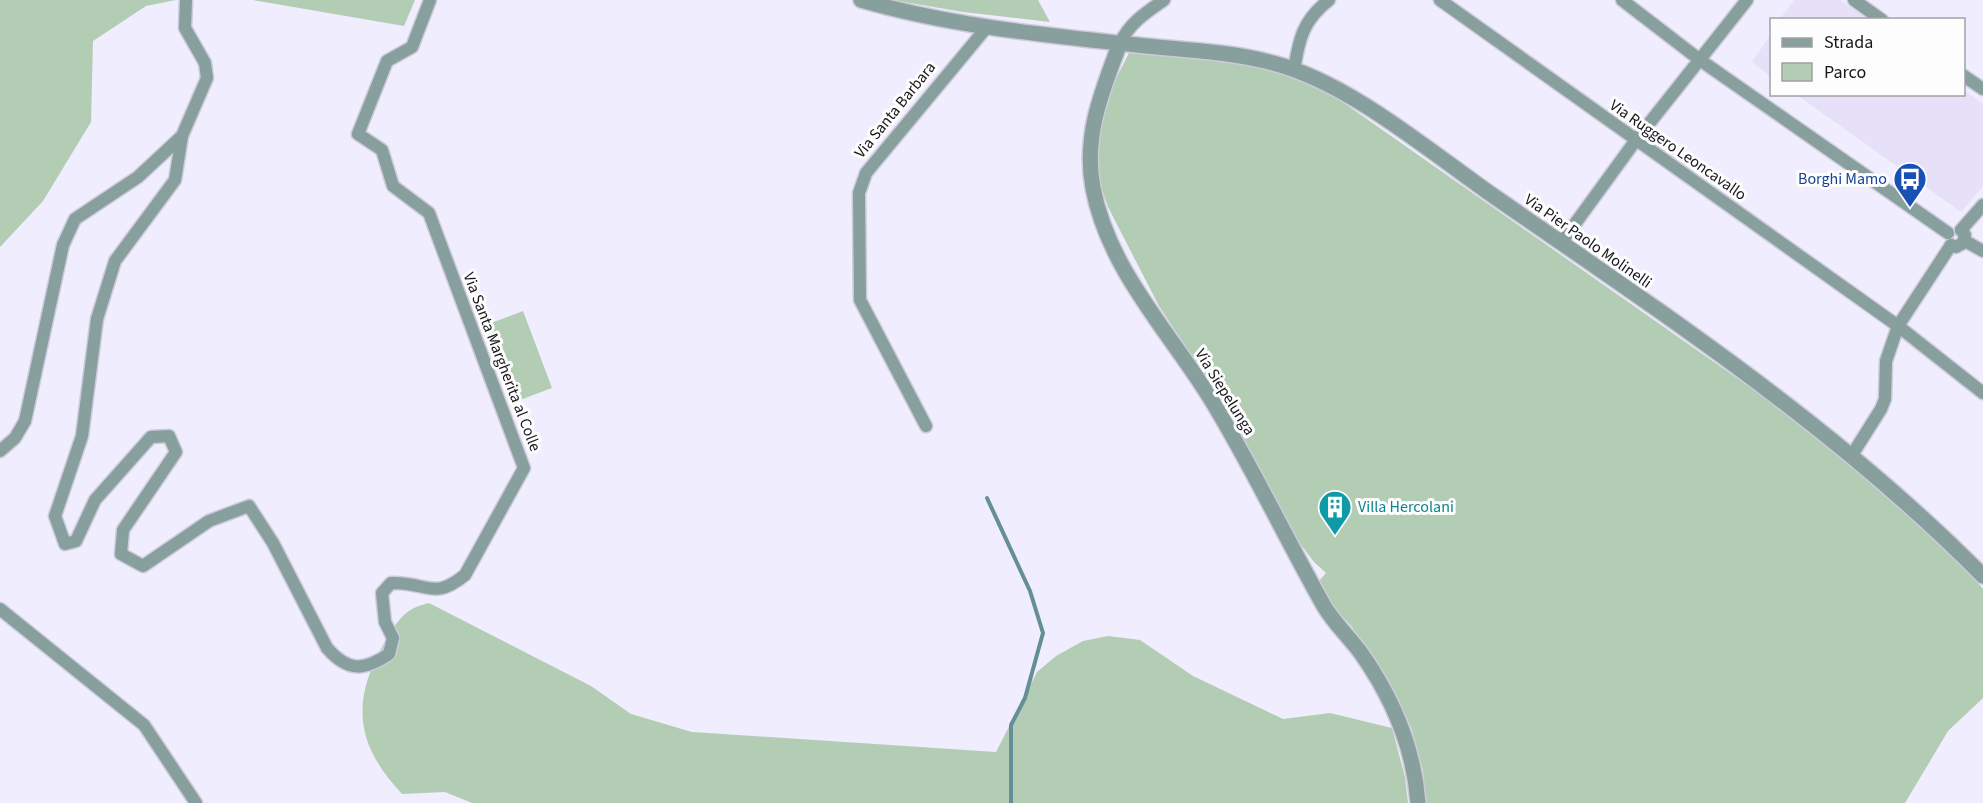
<svg xmlns="http://www.w3.org/2000/svg" width="1983" height="803" font-family="'Source Sans 3',sans-serif">
	<rect width="100%" height="100%" fill="#f0edfe"/>
	<g fill="#e6e1f9">
		<path d="M1794,0h46l29,19h-89z"/>
		<path d="M1771,34v43l-19,-15z"/>
		<path d="M1964,90l19,14v82l-22,26 -164,-117 167,-1z"/>
	</g>
	<g fill="#b3ccb4">
		<path d="M0,0h176l-30,6 -53,35 -2,81 -48,79 -43,46z"/>
		<path d="M253,0h162l-11,26z"/>
		<path d="M892,0h146l12,22 -87,-10z"/>
		<path d="M1129,53l87,6 56,11 52,19 517,362 107,94 35,44v109l-35,33 -43,72h-480l-2,-32 -12,-44 -59,-100 -16,-17 -18,-28 8,-9 -12,-11 -28,-37 -74,-138 -53,-81 -51,-99 -13,-39 1,-31 13,-45z"/>
		<path d="M523,311l29,77 -40,15 -29,-77z"/>
		<path d="M429,603l162,83 40,28 61,18 304,20 41,-80 19,-16 27,-15 25,-5 32,4 53,36 90,43 47,-6 62,15 13,49 3,26h-936l-27,-11 -43,2c-48,-51 -51,-95 -16,-154 13,-21 18,-31 43,-37z"/>
	</g>
	<g fill="none" stroke-linecap="round" stroke-linejoin="round">
		<path stroke="#658f94" stroke-width="4" d="M987,498l43,93 13,42 -18,65 -14,27v78"/>
		<defs>
			<g id="minor">
				<path d="M1440,0l458,326 85,67"/>
				<path d="M1622,0l78,60 248,173"/>
				<path d="M1854,0l28,20"/>
				<path d="M1120,43c10,-20 25,-30 44,-43"/>
				<path d="M1294,70c5,-31 9,-50 35,-70"/>
				<path d="M1964,76l19,13"/>
				<path d="M182,136l-7,44 -60,81 -18,58 -15,117 -27,80 10,28 11,-3 19,-41 56,-63 18,-1 7,16 -53,78 -2,24 22,12 66,-45 40,-15 24,37 54,105c21,24 37,23 62,6l4,-16 -8,-16 -3,-29 9,-10c37,-1 42,18 74,-8l59,-107 -95,-255 -36,-27 -11,-36 -24,-16 29,-73 25,-14 18,-47"/>
				<path d="M1961,230l22,-25"/>
				<path d="M1965,241l18,10"/>
				<path d="M1561,243l75,-103 111,-140"/>
				<path d="M1951,245l5,2 7,-4 2,-8 -4,-5"/>
				<path d="M926,426l-66,-126 -1,-107 7,-20 121,-146"/>
				<path d="M0,451l15,-13 10,-17 38,-176 12,-26 63,-42 44,-41 25,-58 -2,-15 -20,-35 1,-28"/>
				<path d="M1852,455l29,-46 4,-10 1,-38 12,-35 53,-81"/>
				<path d="M0,609l144,116 52,78"/>
			</g>
			<g id="tertiary">
				<path d="M861,0c90,26 183,35 276,45 45,5 92,6 136,18 77,20 156,88 222,134 169,117 343,232 488,379"/>
				<path d="M1120,43c-18,48 -37,93 -27,145 15,80 74,141 116,208 42,68 76,141 115,210 10,17 25,31 37,47 31,44 53,96 57,150"/>
			</g>
		</defs>
		<use href="#minor" stroke="#cdcbda" stroke-width="15"/>
		<use href="#tertiary" stroke="#cdcbda" stroke-width="18"/>
		<use href="#minor" stroke="#879f9d" stroke-width="12"/>
		<use href="#tertiary" stroke="#879f9d" stroke-width="15"/>
	</g>
	<defs>
		<symbol id="bus-pin" viewBox="-11 -11 22 30"><path d="M0 17L-7.5 6A9.5 9.5 0 1 1 7.5 6Z" fill="#1a4fb4" stroke="#fdfdfd"/><path d="M-5-6H5V4H4V6H2V4H-2V6H-4V4H-5ZM-3.5-4V0h7V-4ZM-3.5 1.2v1.5H-2V1.2ZM2 1.2v1.5H3.5V1.2Z" fill="#fff"/></symbol>
		<symbol id="building-pin" viewBox="-11 -11 22 30"><path d="M0 17L-7.5 6A9.5 9.5 0 1 1 7.5 6Z" fill="#0f9aa8" stroke="#fdfdfd"/><path d="M-4-6H4V6H1V3H-1V6H-4ZM-2.5-4.3h1.7v1.8h-1.7ZM.8-4.3h1.7v1.8H.8ZM-2.5-1h1.7V.8h-1.7ZM.8-1h1.7V.8H.8Z" fill="#fff"/></symbol>
	</defs>
	<g fill-rule="evenodd">
		<use href="#bus-pin" x="1891" y="160" width="38" height="52"/>
		<use href="#building-pin" x="1316" y="488" width="38" height="52"/>
	</g>
	<g text-anchor="middle" dominant-baseline="central" stroke-width="6" stroke-linejoin="round" paint-order="stroke">
		<g font-size="16" fill="#17161b" stroke="#fdfdfd">
			<text transform="translate(895 110) rotate(-51)">Via Santa Barbara</text>
			<text transform="translate(1678 150) rotate(35)">Via Ruggero Leoncavallo</text>
			<text transform="translate(1588 241) rotate(35)">Via Pier Paolo Molinelli</text>
			<text transform="translate(502 362) rotate(69)">Via Santa Margherita al Colle</text>
			<text transform="translate(1225 392) rotate(58)">Via Siepelunga</text>
		</g>
		<g font-size="16" fill="#164399" stroke="#fdfdfd" text-anchor="end">
			<text x="1887" y="179">Borghi Mamo</text>
		</g>
		<g font-size="16" fill="#0d838f" stroke="#fdfdfd" text-anchor="start">
			<text x="1358" y="507">Villa Hercolani</text>
		</g>
	</g>
	<rect x="1770" y="18" width="195" height="78" fill="#fdfdfd" stroke="#a1a1a3" stroke-width="1.5"/>
	<rect x="1782" y="38" width="30" height="9" fill="#879f9d" stroke="#a1a1a3" stroke-width="1.5"/>
	<text x="1824" y="48" font-size="18" fill="#17161b">Strada</text>
	<rect x="1782" y="63" width="30" height="18" fill="#b3ccb4" stroke="#a1a1a3" stroke-width="1.5"/>
	<text x="1824" y="78" font-size="18" fill="#17161b">Parco</text>
</svg>
